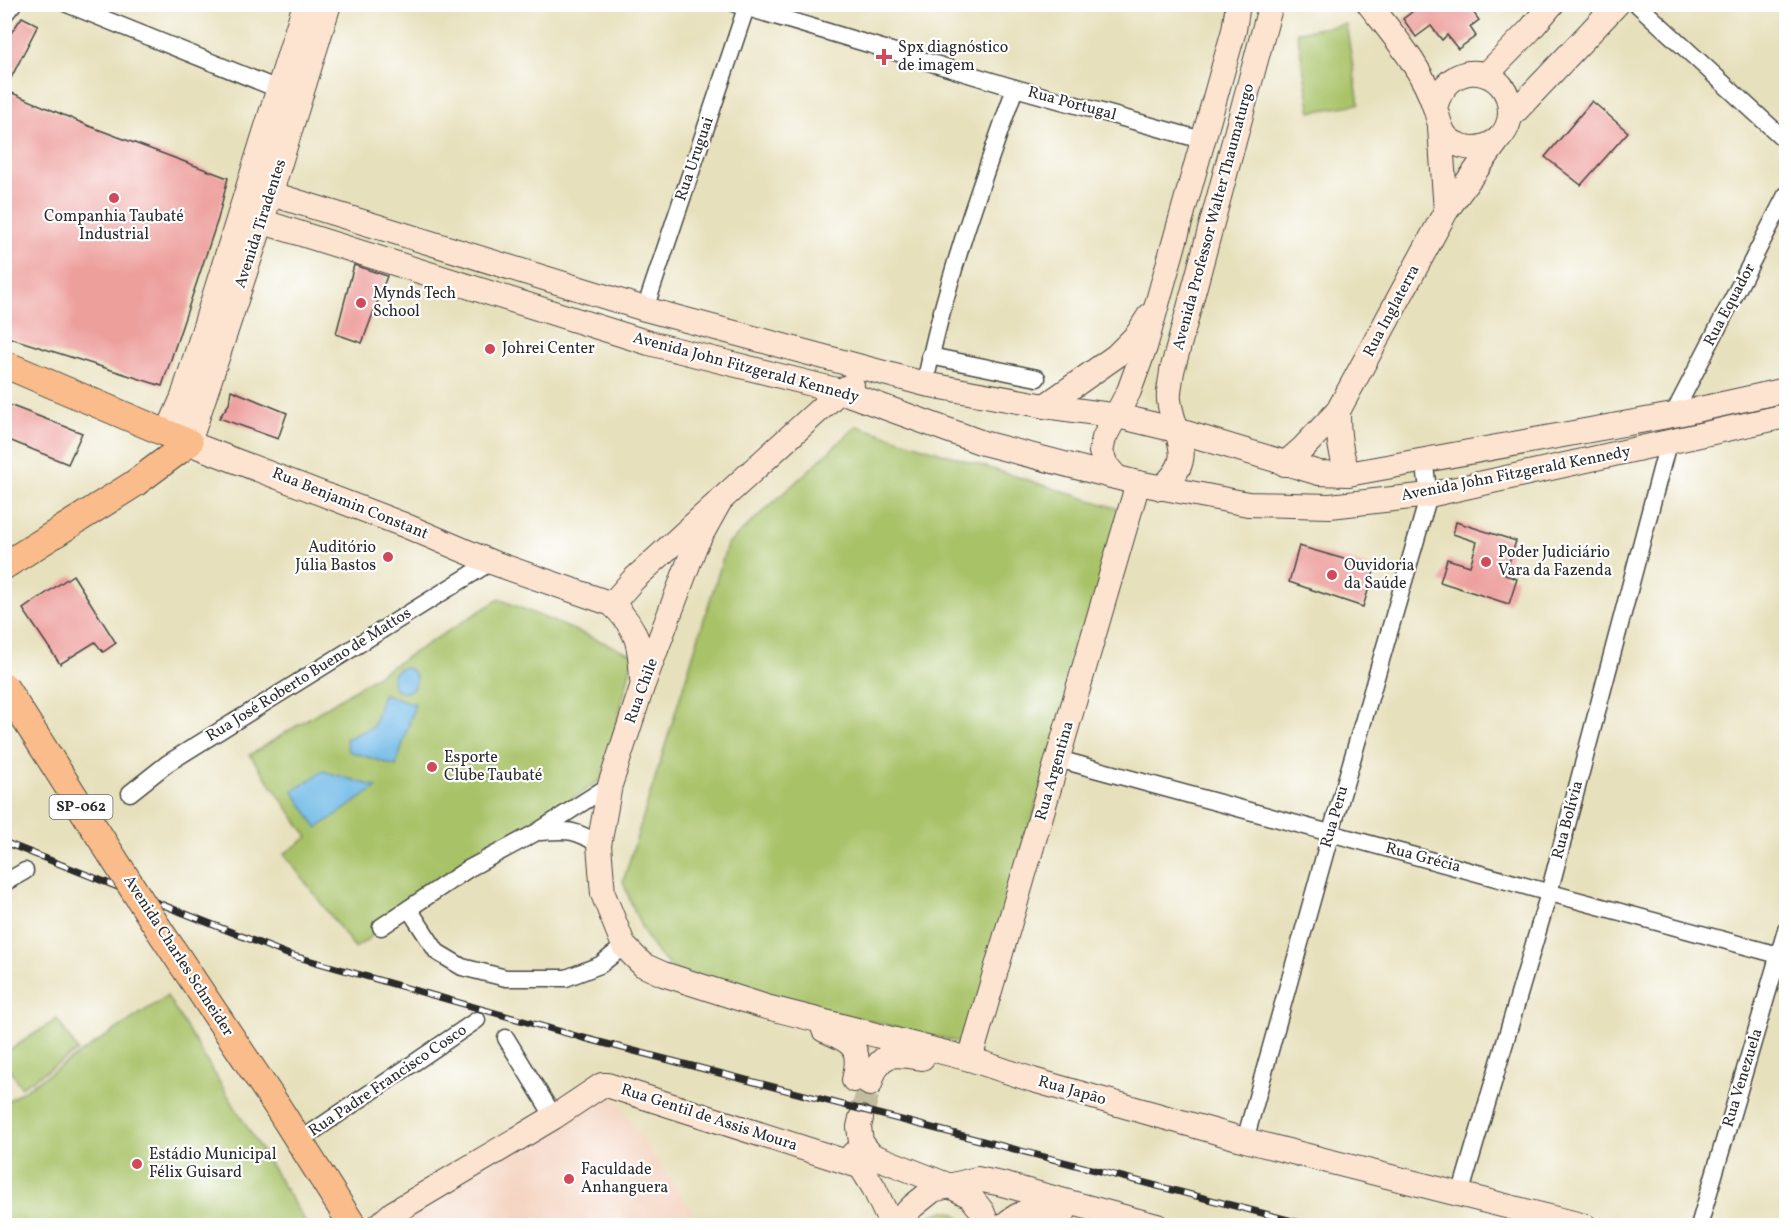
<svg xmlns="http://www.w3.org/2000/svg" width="1791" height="1230" font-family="Vollkorn,serif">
	<rect width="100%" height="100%" fill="#fff"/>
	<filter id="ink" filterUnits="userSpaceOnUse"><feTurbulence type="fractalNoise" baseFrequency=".0167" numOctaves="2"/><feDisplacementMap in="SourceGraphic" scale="12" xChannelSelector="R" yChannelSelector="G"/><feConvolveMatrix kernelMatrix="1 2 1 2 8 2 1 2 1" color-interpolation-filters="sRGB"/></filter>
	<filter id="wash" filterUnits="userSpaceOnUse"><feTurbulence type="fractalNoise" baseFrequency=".008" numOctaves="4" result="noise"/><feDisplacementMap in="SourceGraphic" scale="24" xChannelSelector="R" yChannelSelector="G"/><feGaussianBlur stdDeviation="1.35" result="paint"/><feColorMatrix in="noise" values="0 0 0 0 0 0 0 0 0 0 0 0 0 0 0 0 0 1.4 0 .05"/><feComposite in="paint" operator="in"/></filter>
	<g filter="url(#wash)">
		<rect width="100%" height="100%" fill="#e7e0bc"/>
		<path fill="#f4d3c0" d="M608,1089l94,136 -304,1 8,-8z"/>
		<g fill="#a8c268" stroke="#6a764a" stroke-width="1.5">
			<path d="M1346,24l13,80 -48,8 -14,-80z"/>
			<path d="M857,426l265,84 -155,534 -261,-62c-10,-3 -23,-6 -31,-12 -29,-21 -40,-57 -52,-88l104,-337z"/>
			<path d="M499,599l135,56 -31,123 -248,170 -71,-94 24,-17 -58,-82z"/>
			<path d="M167,996l140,229h-302v-122z"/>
			<path d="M57,1019l21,32 -57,36 -16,-25v-9z"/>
			<path d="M945,1211l9,2 13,12h-48l9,-9z"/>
		</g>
		<g fill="#6eb9e7" stroke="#4c7289" stroke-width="1.5">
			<circle cx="404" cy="680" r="12"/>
			<path d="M383,694l32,10 -19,62 -48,-15 -2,-12 27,-12z"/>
			<path d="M323,771l54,16 -60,41 -24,-37z"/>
		</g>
		<g id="blocks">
			<g fill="#ed9f9c">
				<path d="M1422,4h45l12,16 -9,7 6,9 -18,13 -11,-14 -5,5 -11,-14 -15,11 -13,-18z"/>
				<path d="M22,17l16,8 -33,65 84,36 139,52 -10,41 -56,167 -158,-50v-293z"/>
				<path d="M1592,101l36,31 -47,53 -36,-28z"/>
				<path d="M354,265l33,11 -25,67 -26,-9z"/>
				<path d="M231,390l56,23 -9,26 -59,-21 10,-14z"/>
				<path d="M4,403l78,30 -14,31 -64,-26z"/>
				<path d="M1456,522l60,19 -11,34 12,4 -8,25 -69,-22 7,-23 23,7 7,-24 -24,-8z"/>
				<path d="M1299,546l76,22 -12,39 -74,-25z"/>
				<path d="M73,575l43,68 -13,9 -8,-10 -35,22 -37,-55z"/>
			</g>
		</g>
	</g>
	<g filter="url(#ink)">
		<use href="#blocks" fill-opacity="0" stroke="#474641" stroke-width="1.5"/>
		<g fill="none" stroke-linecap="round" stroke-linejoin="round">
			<path stroke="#c1bc9f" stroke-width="24" stroke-dasharray="24 12" stroke-linecap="butt" d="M861,1118l9,-34"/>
			<defs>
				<g id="street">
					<path d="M67,4l211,85"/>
					<path d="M735,4l280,84 187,52"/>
					<path d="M1637,4l149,137"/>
					<path d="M4,15l9,-11"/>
					<path d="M645,309l101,-301"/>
					<path d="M930,356l107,22"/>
					<path d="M925,384c20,-102 56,-199 90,-296"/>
					<path d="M1673,415l113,-220"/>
					<path d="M1058,759l728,198"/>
					<path d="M130,793l38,-30 323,-201"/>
					<path d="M541,832c27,-2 35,-3 58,13"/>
					<path d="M4,883l21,-12"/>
					<path d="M409,909l28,43 25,15 44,11h60l34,-13 24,-19"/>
					<path d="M381,927l87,-58 69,-37 73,-47"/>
					<path d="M506,1038l48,79"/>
					<path d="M1245,1140l86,-308 98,-337 -5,-35"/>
					<path d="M299,1141l178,-121"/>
					<path d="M1460,1195l89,-302 119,-450"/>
					<path d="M1699,1226l87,-296"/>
				</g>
				<g id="secondary">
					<path d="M329,4l-67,217 -73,222 215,82 87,37 121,42c26,25 28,40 30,75"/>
					<path d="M1369,4c25,32 54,65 66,104 6,18 6,32 27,38 12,4 25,1 35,-6 8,-6 13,-17 13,-27 1,-47 -62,-58 -75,-5"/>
					<path d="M1486,75l44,-45 22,-26"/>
					<path d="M1510,117l107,-113"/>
					<path d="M1440,128l6,83"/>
					<path d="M249,187l396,122 280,75 120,22 73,10 58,14 143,43 29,1 325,-59 113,-25"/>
					<path d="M241,215l408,128 191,48 143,52 155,40 110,21 82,2 99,-11 357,-79"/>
					<path d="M1045,406l71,-50 21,-21 12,-19"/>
					<path d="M1338,411c0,24 2,41 10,63"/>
					<path d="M167,434l16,-37 122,-393"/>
					<path d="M1285,464l18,-16 35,-37 108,-200 55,-75"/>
					<path d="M1116,477l-10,-12 -5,-13 3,-14 25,-47 16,-44 89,-317 4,-26"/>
					<path d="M1161,488c38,-31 13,-50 8,-88 -1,-9 2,-19 3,-29l99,-367"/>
					<path d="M721,499l-26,47 -53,141 -32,98 -11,60 4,49 21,52 19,19 20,9 100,32 207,53 63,21 212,60 340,86"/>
					<path d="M612,604l21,-24 207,-189 12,-6"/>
					<path d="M824,1030c29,12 38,17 30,50"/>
					<path d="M970,1059l168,-576"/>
					<path d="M870,1084c9,-33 22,-31 52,-26"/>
					<path d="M861,1118l-2,9 2,15 10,13 79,31 20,10 12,15 6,15"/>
					<path d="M853,1154l21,34 18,38"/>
					<path d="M378,1226l15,-13 161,-96 48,-32h5l255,82"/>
					<path d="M899,1226l6,-12 8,-8 20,-16 44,-11 25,5 155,42"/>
					<path d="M1003,1226c21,-18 35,-19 61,-14"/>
				</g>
				<g id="primary">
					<path d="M4,364l185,79"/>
					<path d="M4,566l130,-82 55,-41"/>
					<path d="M158,928l117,175 78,123"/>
				</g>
			</defs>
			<use href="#street" stroke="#474641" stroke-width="19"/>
			<use href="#secondary" stroke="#474641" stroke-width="26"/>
			<use href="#primary" stroke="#474641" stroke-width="29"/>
			<use href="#street" stroke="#fff" stroke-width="16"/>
			<use href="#secondary" stroke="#fde4d0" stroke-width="24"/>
			<use href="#primary" stroke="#f9bc8a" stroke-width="27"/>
			<defs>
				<path id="rail" d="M4,842l283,112 293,83 732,189"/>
			</defs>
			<use href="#rail" stroke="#2b2b2b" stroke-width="7"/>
			<use href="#rail" stroke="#fff" stroke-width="4.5" stroke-dasharray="14" stroke-linecap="butt"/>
			<defs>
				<path id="primary-bridge" d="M4,686l154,242"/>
			</defs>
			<use href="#primary-bridge" stroke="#474641" stroke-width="29" stroke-linecap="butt"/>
			<use href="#primary-bridge" stroke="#f9bc8a" stroke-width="27"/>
		</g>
	</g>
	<g fill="#d1495b" stroke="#fff" stroke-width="2">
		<path d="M881 48h6v6h6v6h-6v6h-6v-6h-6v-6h6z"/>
		<circle cx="114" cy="198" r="6"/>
		<circle cx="361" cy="303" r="6"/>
		<circle cx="490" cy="349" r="6"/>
		<circle cx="388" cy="557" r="6"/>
		<circle cx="1486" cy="562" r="6"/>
		<circle cx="1332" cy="575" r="6"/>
		<circle cx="432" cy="767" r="6"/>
		<circle cx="137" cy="1164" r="6"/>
		<circle cx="569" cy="1179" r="6"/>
	</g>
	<g text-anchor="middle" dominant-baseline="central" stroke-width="4.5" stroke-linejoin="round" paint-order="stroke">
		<rect fill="#fff" stroke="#6b6b6b" stroke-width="1.5" x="49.5" y="795" width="63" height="24" rx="4.5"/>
		<g font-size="15" font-weight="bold" fill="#2b2b2b">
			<text x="81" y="807">SP-062</text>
		</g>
		<g font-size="16" fill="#2b2b2b" stroke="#fff" text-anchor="start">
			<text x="898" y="48">Spx diagnóstico<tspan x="898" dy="18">de imagem</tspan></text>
			<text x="114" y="217" text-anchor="middle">Companhia Taubaté<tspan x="114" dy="18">Industrial</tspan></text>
			<text x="373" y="294">Mynds Tech<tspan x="373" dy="18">School</tspan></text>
			<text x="502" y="349">Johrei Center</text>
			<text x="376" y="548" text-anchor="end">Auditório<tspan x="376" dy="18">Júlia Bastos</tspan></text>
			<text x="1498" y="553">Poder Judiciário<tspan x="1498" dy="18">Vara da Fazenda</tspan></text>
			<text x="1344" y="566">Ouvidoria<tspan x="1344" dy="18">da Saúde</tspan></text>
			<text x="444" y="758">Esporte<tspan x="444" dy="18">Clube Taubaté</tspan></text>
			<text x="149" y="1155">Estádio Municipal<tspan x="149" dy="18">Félix Guisard</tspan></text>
			<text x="581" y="1170">Faculdade<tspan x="581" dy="18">Anhanguera</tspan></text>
		</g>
		<g font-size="16" fill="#2b2b2b" stroke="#fff">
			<text transform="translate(1072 104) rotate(15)">Rua Portugal</text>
			<text transform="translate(695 159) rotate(-71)">Rua Uruguai</text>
			<text transform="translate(1214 217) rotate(-75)">Avenida Professor Walter Thaumaturgo</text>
			<text transform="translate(261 224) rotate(-72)">Avenida Tiradentes</text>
			<text transform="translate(1730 305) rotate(-62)">Rua Equador</text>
			<text transform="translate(1392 311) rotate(-62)">Rua Inglaterra</text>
			<text transform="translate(746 368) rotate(15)">Avenida John Fitzgerald Kennedy</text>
			<text transform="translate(1516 474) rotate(-11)">Avenida John Fitzgerald Kennedy</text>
			<text transform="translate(350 504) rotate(22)">Rua Benjamin Constant</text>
			<text transform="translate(309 675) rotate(-32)">Rua José Roberto Bueno de Mattos</text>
			<text transform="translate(642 691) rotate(-70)">Rua Chile</text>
			<text transform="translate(1055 771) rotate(-74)">Rua Argentina</text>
			<text transform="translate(1335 817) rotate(-74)">Rua Peru</text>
			<text transform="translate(1568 820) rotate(-75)">Rua Bolívia</text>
			<text transform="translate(1423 858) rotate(15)">Rua Grécia</text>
			<text transform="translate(178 956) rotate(57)">Avenida Charles Schneider</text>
			<text transform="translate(1743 1078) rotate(-73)">Rua Venezuela</text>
			<text transform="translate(388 1081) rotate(-34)">Rua Padre Francisco Cosco</text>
			<text transform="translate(1072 1091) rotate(16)">Rua Japão</text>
			<text transform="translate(709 1118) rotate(18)">Rua Gentil de Assis Moura</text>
		</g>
	</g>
	<rect width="1791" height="1230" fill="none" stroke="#fff" stroke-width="24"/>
</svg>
